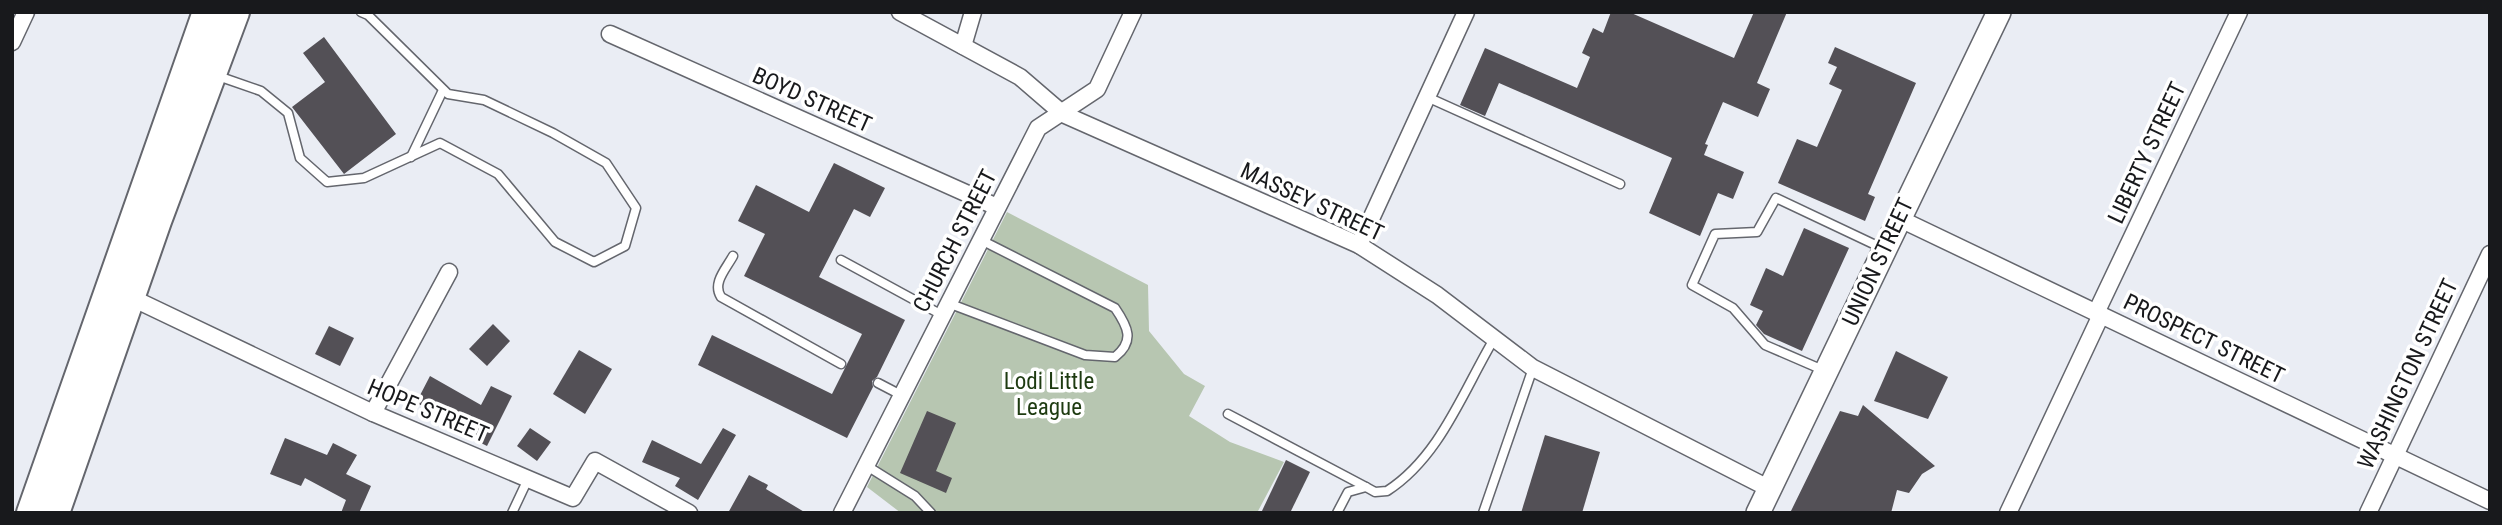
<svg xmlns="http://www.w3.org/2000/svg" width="2502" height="525" font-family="'Roboto Condensed',sans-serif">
	<rect width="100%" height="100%" fill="#eaedf4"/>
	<path fill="#b7c6b1" d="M1007,212l141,73 1,46 35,43 21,12 -16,30 41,26 54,20 -27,51h-356l-34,-26z"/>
	<g fill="#535056">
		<path d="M1611,12h18l105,46 20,-46h33l-30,71 13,6 -12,28 -35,-15 -18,42 3,1 -4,10 40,17 -11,27 -15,-6 -18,43 -51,-23 23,-55 -173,-75 -14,33 -25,-11 25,-57 92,40 13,-31 -8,-4 11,-25 10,5z"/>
		<path d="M324,37l72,97 -52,40 -52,-67 33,-25 -22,-29z"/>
		<path d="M1835,47l81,36 -48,111 7,3 -10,24 -87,-38 19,-44 20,8 25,-57 -13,-6 8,-17 -9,-4z"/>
		<path d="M834,163l51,25 -15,29 -16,-8 -35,68 86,43 -28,57 -5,4 1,6 -26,51 -149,-73 14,-30 120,59 30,-60 -118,-58 21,-42 -27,-13 18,-36 53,27z"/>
		<path d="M1804,228l45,20 -47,103 -38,-17 -8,-9 7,-14 -13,-6 16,-37 17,8z"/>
		<path d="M493,324l17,17 -23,25 -18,-17z"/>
		<path d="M329,326l25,12 -14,28 -25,-12z"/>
		<path d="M579,350l33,19 -27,45 -32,-20z"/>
		<path d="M1896,351l52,26 -20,42 -54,-18z"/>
		<path d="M430,376l51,29 10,-19 21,10 -25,50 -28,-14 4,-9 -47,-20z"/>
		<path d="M1863,405l72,61 -13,8 -13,19 -12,-3 -6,23h-101l50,-102 18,5z"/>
		<path d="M927,411l29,12 -20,48 16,7 -6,15 -46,-20z"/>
		<path d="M530,428l21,14 -14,19 -20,-15z"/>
		<path d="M723,428l13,7 -38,65 -23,-14 5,-8 -38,-16 10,-22 49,24z"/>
		<path d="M1545,435l55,17 -18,61h-61z"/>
		<path d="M285,438l42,17 6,-12 24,12 -11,19 25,12 -12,27h-18l5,-13 -41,-22 -4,8 -31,-12z"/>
		<path d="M1286,460l24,12 -20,41h-29z"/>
		<path d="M749,475l19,10 -2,4 40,24h-78z"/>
	</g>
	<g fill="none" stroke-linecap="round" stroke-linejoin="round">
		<defs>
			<g id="lane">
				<path d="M215,75l46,16 27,22 12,45 27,24 37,-4 76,-35 58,31 57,68 39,20 31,-16 11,-38 -30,-45 -53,-30 -69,-33 -36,-6 -80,-79 -7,-3"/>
				<path d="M1427,97l193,87"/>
				<path d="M411,157l32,-67"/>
				<path d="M733,256c-7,13 -21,27 -12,41l120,67"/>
				<path d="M841,260l101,55"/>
				<path d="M948,303l137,52 30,2c20,-16 13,-30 0,-49l-134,-68"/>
				<path d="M1823,370l-58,-25 -32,-37 -41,-23 23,-51 42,-2 19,-34 108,51"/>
				<path d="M878,383l23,12"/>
				<path d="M1228,414l138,73 9,5 12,-1c53,-34 76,-100 107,-152"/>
				<path d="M867,466l48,30 16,17"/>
				<path d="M512,513l16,-34"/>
				<path d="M1337,513l11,-21 18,-5"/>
				<path d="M1483,513l50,-145"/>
			</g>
			<g id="street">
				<path d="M900,12l120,65 43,37 296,131 78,50 96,73 237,121"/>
				<path d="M610,34l387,173"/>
				<path d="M12,42l14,-30"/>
				<path d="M963,46l10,-34"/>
				<path d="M1898,218l592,283"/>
				<path d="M1359,245l107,-233"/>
				<path d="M130,297l243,116 200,85 22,-37 94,52"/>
				<path d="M2096,313l143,-301"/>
				<path d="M373,413l76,-141"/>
				<path d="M842,513l196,-385 59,-39 36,-77"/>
				<path d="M2008,513l93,-198"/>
				<path d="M2368,513l122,-259"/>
			</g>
			<path id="secondary" d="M1758,513l241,-501"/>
			<g id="highway">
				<path d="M31,513l176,-501"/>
				<path d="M55,513l102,-292 78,-209"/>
			</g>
		</defs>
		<use href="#lane" stroke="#64666d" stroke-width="11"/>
		<use href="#street" stroke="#64666d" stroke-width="19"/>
		<use href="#secondary" stroke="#64666d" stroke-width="26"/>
		<use href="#highway" stroke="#64666d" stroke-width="32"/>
		<use href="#lane" stroke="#fff" stroke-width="8"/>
		<use href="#street" stroke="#fff" stroke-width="16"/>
		<use href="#secondary" stroke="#fff" stroke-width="23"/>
		<use href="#highway" stroke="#fff" stroke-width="28"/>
	</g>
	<g text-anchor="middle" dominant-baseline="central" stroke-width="7" stroke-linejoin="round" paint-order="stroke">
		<g font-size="23" fill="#18191c" stroke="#fff">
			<text transform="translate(812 100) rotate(24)">BOYD STREET</text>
			<text transform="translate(2147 153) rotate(-65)">LIBERTY STREET</text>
			<text transform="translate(1312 202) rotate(25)">MASSEY STREET</text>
			<text transform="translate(955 241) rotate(-63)">CHURCH STREET</text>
			<text transform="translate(1878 262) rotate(-65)">UNION STREET</text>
			<text transform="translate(2204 339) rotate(26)">PROSPECT STREET</text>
			<text transform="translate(2408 374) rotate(-65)">WASHINGTON STREET</text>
			<text transform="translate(428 411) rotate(23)">HOPE STREET</text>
		</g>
		<g font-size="23" fill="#1e3b11" stroke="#fff">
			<text x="1049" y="381">Lodi Little<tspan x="1049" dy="26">League</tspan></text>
		</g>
	</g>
	<rect width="2502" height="525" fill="none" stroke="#18191c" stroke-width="28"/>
</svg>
